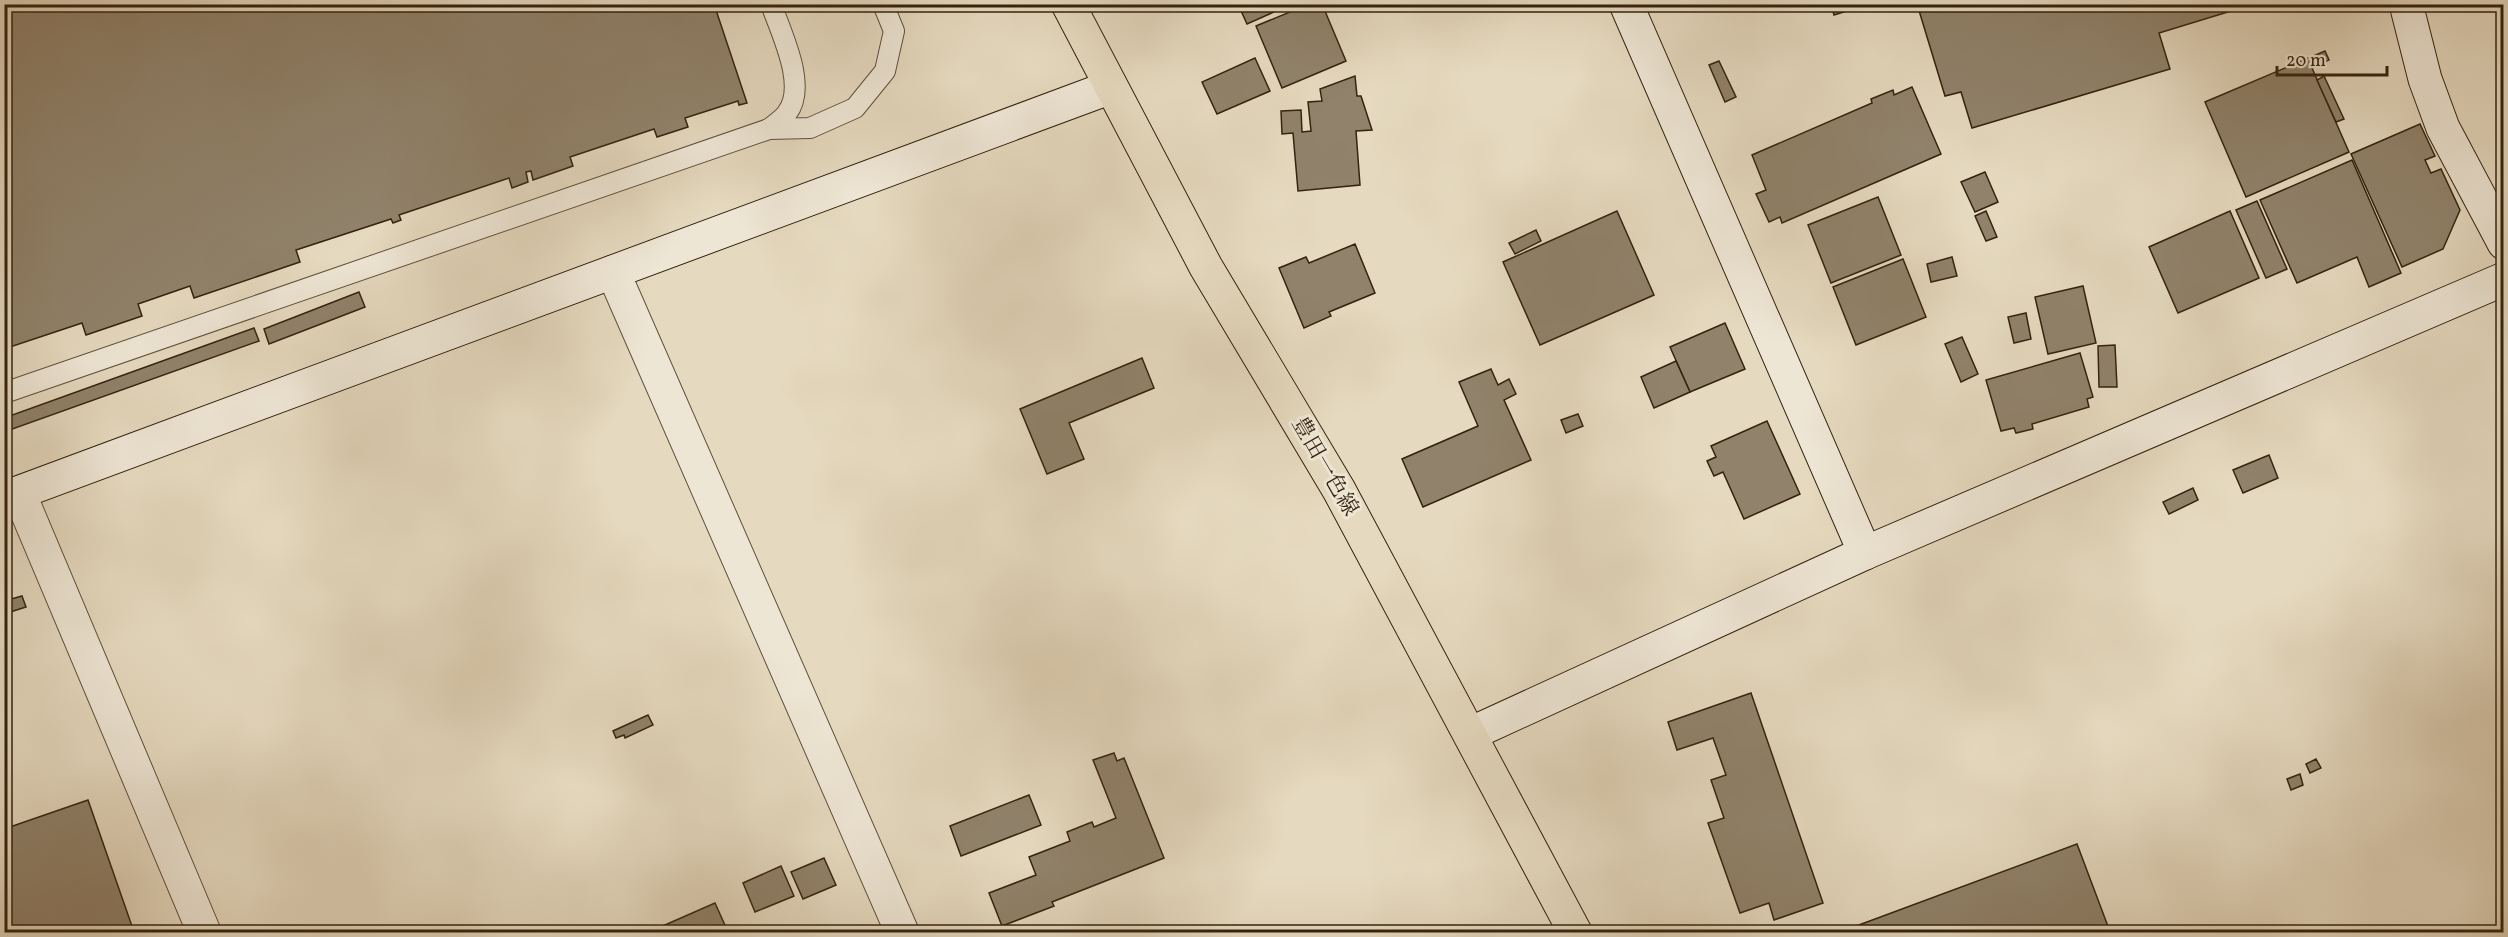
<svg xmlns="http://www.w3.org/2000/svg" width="2508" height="937" font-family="Vollkorn,'Noto Serif JP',serif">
	<rect width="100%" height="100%" fill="#e5d9bf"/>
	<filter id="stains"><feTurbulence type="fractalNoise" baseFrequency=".00333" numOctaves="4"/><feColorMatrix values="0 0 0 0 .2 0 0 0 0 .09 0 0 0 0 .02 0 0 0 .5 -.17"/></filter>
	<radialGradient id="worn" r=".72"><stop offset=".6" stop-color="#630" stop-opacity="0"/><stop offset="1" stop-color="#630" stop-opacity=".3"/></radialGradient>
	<g fill="#90826b" stroke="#34230f" stroke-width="1.5">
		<path d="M4,4h710l33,99 -8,2 -1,-4 -53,17 3,9 -31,10 -3,-8 -84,28 3,9 -40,14 -2,-9 -5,1 2,10 -16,6 -3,-10 -110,37 2,5 -8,3 -2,-4 -95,31 4,12 -106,36 -4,-12 -52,18 4,12 -56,19 -4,-12 -78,26z"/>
		<path d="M1238,4h54l-45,20z"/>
		<path d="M1309,4h13l24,57 -64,27 -26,-62z"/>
		<path d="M1831,4h38l-35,11z"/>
		<path d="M1917,4h337l-95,29 11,36 -198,59 -11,-36 -16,4z"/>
		<path d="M2325,51l4,9 -17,8 37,84 -103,45 -41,-95z"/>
		<path d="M1255,58l15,33 -53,23 -15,-32z"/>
		<path d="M1719,61l17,36 -11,5 -16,-37z"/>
		<path d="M1355,76l2,20h4l11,34 -16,1 4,54 -62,6 -5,-58 -11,1 -1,-23 20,-1 1,22 9,-1 -3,-29 14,-1 -2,-12z"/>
		<path d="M2324,76l20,43 -8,3 -19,-42z"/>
		<path d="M1912,87l29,67 -159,69 -2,-6 -11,5 -13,-28 10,-4 -14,-35 120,-52 -1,-4 22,-9 1,5z"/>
		<path d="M2420,124l15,32 -10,4 6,13 10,-4 19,41 -17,39 -41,18 -51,-113z"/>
		<path d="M2352,160l49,113 -32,14 -12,-30 -60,26 -37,-83z"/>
		<path d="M1985,172l13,30 -23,10 -14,-30z"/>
		<path d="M1878,197l23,58 -70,28 -23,-58z"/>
		<path d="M2257,201l30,68 -21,9 -30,-68z"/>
		<path d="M1617,211l37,84 -114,50 -37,-83z"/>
		<path d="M1986,211l11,26 -11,4 -11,-25z"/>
		<path d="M2230,211l29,67 -81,35 -29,-66z"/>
		<path d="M1536,230l5,11 -26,13 -6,-11z"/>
		<path d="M1355,244l20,49 -46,19 2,4 -27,12 -25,-60 27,-11 3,6z"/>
		<path d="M1952,257l5,19 -26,6 -4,-18z"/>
		<path d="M1903,259l23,58 -70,28 -23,-58z"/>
		<path d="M2083,286l13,57 -48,11 -13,-57z"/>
		<path d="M359,292l6,15 -96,37 -5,-15z"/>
		<path d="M2026,313l5,26 -17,4 -6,-26z"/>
		<path d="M1725,323l20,46 -55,23 -20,-45z"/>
		<path d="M254,328l5,13 -255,91v-14z"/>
		<path d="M1962,337l16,37 -17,8 -16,-38z"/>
		<path d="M2115,345l2,42h-18l-1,-41z"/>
		<path d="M2080,353l13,44 -6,2 2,8 -57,17 1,5 -17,4 -2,-5 -13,3 -15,-51z"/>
		<path d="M1142,358l12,30 -85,35 15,36 -37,15 -27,-65z"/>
		<path d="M1676,361l14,31 -36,16 -13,-31z"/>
		<path d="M1491,369l7,16 11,-6 7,15 -12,6 27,60 -108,47 -21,-48 76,-33 -19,-44z"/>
		<path d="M1578,414l5,12 -17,7 -5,-13z"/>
		<path d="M1767,421l33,73 -56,25 -21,-47 -9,4 -7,-15 9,-4 -5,-11z"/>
		<path d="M2269,455l9,23 -35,15 -10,-23z"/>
		<path d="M2193,488l5,12 -29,14 -6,-12z"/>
		<path d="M22,596l4,11 -22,7v-13z"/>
		<path d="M1751,693l72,210 -49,17 -5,-17 -29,10 -32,-90 16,-5 -13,-38 15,-5 -13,-37 -36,12 -9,-28z"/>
		<path d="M648,715l5,10 -28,13 -1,-3 -8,3 -3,-7z"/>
		<path d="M1114,753l3,8 7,-3 40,100 -112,44 2,4 -52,20 -13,-33 47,-18 -7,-18 41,-16 -3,-9 25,-10 2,5 22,-9 -23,-58z"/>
		<path d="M2316,759l5,9 -11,5 -4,-9z"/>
		<path d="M2300,774l3,11 -12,5 -4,-11z"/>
		<path d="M1029,795l12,30 -80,31 -11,-30z"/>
		<path d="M88,800l46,132h-130v-103z"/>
		<path d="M2077,844l32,85 -9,3h-260z"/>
		<path d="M824,858l12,27 -33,14 -12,-27z"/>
		<path d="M781,866l13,30 -39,16 -12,-29z"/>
		<path d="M715,903l13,29h-79z"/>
	</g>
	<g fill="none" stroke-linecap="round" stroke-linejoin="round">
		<defs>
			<g id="lane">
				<path d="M769,129l41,-1 45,-20 30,-37 9,-40 -11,-27"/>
				<path d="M4,393l765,-264c6,-5 14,-10 18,-16 21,-27 -6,-80 -16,-109"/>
			</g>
			<g id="street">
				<path d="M613,272l289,660"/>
				<path d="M19,493l185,439"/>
			</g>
			<g id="secondary">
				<path d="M1626,4l239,549"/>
				<path d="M2406,4l19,75 18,49 61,115"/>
				<path d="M4,498l1107,-411"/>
				<path d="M1470,734l395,-181 639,-274"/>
			</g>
			<path id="primary" d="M1068,4l138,263 133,223 236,442"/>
		</defs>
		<use href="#lane" stroke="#60503b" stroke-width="22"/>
		<use href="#street" stroke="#60503b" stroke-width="35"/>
		<use href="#secondary" stroke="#34230f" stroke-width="35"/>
		<use href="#primary" stroke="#34230f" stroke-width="35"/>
		<use href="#lane" stroke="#eee6d5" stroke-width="20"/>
		<use href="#street" stroke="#eee6d5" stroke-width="33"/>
		<use href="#secondary" stroke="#eee6d5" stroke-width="33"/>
		<use href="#primary" stroke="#e5d9bf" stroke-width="33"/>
	</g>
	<g text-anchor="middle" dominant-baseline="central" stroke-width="6" stroke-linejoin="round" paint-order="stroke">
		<g font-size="22" fill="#34230f" stroke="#eee6d5">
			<text transform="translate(1324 467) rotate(60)">豊田一色線</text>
		</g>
	</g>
	<rect width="2508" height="937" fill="none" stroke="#e5d9bf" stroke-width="24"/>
	<rect x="6" y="6" width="2496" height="925" fill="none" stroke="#34230f" stroke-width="3"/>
	<rect x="12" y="12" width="2484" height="913" fill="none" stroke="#34230f" stroke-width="1.5"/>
	<path d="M2277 66v9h110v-9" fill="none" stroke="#34230f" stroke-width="3"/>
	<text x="2286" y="66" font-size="18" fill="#34230f" stroke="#eee6d5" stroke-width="4.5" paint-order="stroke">20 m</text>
	<rect width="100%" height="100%" filter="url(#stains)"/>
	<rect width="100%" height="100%" fill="url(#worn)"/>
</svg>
